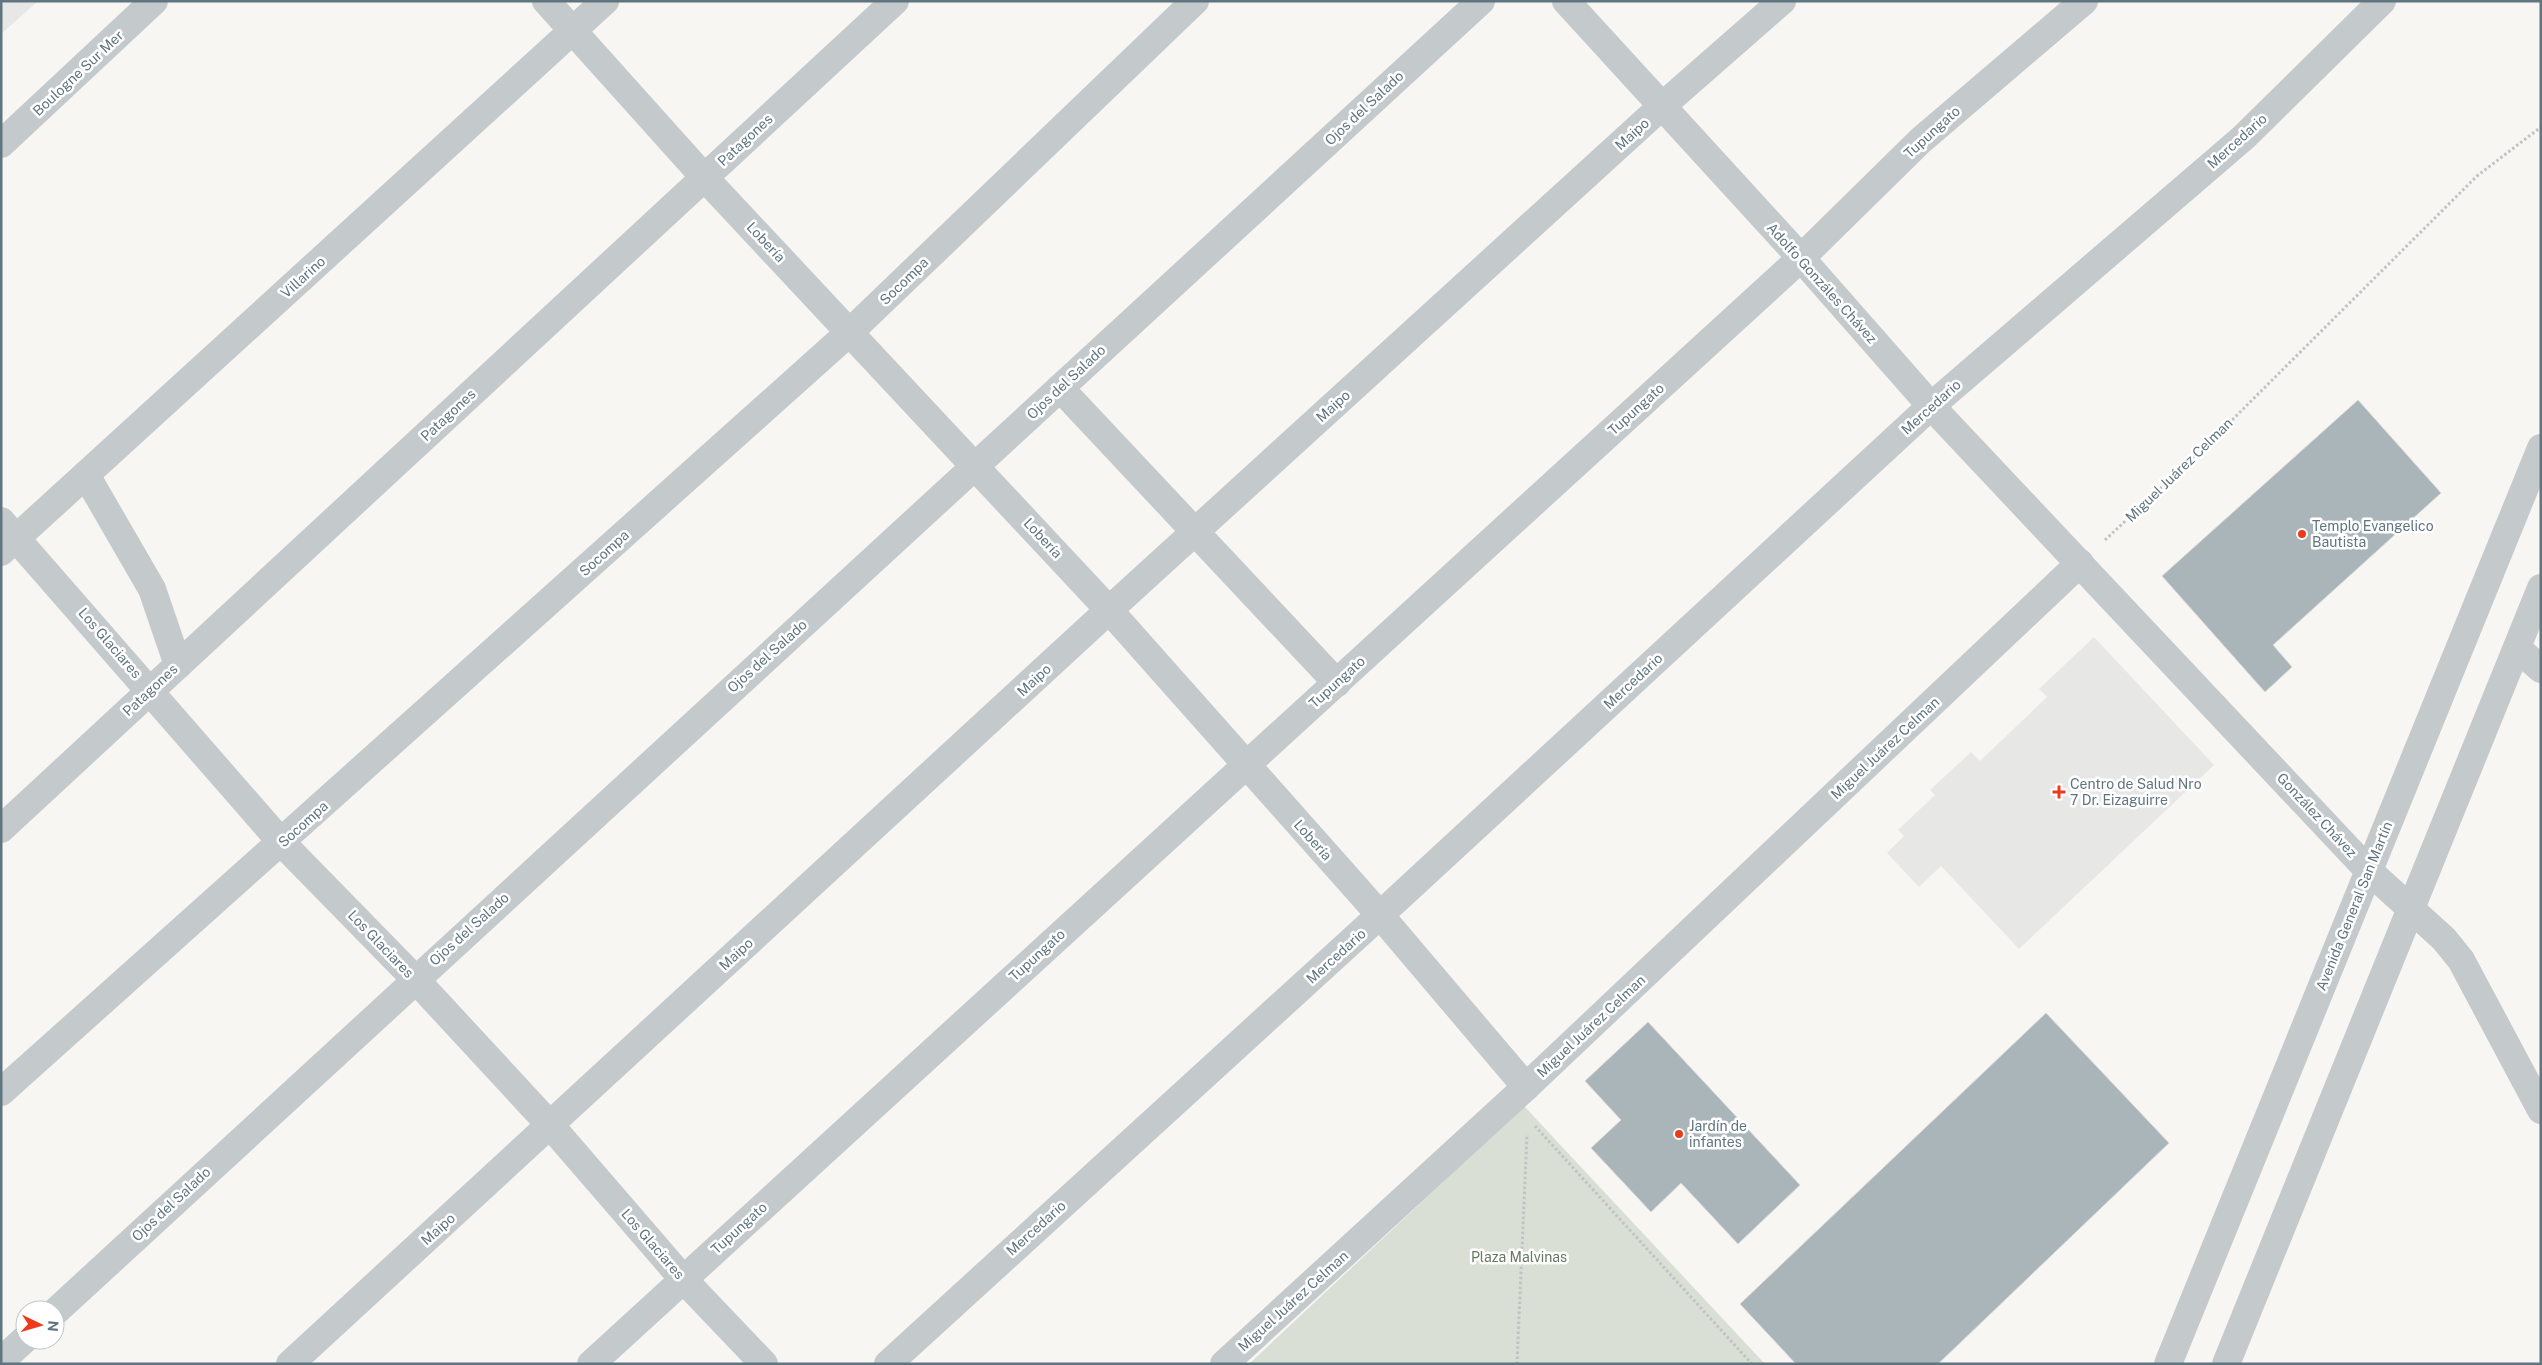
<svg xmlns="http://www.w3.org/2000/svg" width="2542" height="1365" font-family="'Public Sans',sans-serif">
	<rect width="100%" height="100%" fill="#f7f6f3"/>
	<g fill="#e7e8e6">
		<path d="M1,1h37l-37,33z"/>
		<path d="M2094,637l120,128 -195,184 -78,-83 -22,21 -32,-34 17,-17 -6,-6 37,-35 -5,-5 41,-38 9,9 67,-64 -8,-8z"/>
	</g>
	<path fill="#d9dfd4" d="M1524,1106l241,258h-516z"/>
	<g fill="#aab5b9" stroke="#d8d8d6">
		<path d="M2358,400l83,93 -168,152 19,22 -27,25 -103,-116z"/>
		<path d="M2046,1013l123,130 -231,221h-142l-56,-60z"/>
		<path d="M1648,1022l152,163 -62,59 -57,-61 -30,29 -60,-64 30,-28 -36,-39z"/>
	</g>
	<g fill="none" stroke-linecap="round" stroke-linejoin="round">
		<g stroke="#c0c2c4" stroke-width="3" stroke-dasharray="2.5 2.5" stroke-linecap="butt">
			<path d="M2105,540l103,-96 269,-268 64,-49"/>
			<path d="M1535,1126l217,238"/>
			<path d="M1517,1364l10,-230"/>
		</g>
		<g stroke="#c4c9cb" stroke-width="28">
			<path d="M546,1l158,176 405,433 271,305 146,172"/>
			<path d="M1566,1l235,257 130,148 437,464 76,69 17,21 80,150"/>
			<path d="M1,144l153,-143"/>
			<path d="M1060,388l277,295"/>
			<path d="M86,475l66,114 26,76"/>
			<path d="M1,521l281,322 133,136 136,147 132,153 81,85"/>
			<path d="M1,552l604,-551"/>
			<path d="M2517,648l24,21"/>
			<path d="M1,829l894,-828"/>
			<path d="M1,1092l850,-761 344,-330"/>
			<path d="M55,1312l1426,-1311"/>
			<path d="M1,1361l24,-22"/>
			<path d="M290,1364l819,-754 552,-503 121,-106"/>
			<path d="M591,1364l1210,-1106 119,-117 164,-140"/>
			<path d="M888,1364l492,-449 551,-509 313,-269 138,-136"/>
			<path d="M1224,1364l302,-277 554,-524"/>
			<path d="M2168,1364l373,-916"/>
			<path d="M2226,1364l315,-776"/>
		</g>
	</g>
	<g fill="#ed391c" stroke="#fff" stroke-width="2">
		<circle cx="2302" cy="534" r="5"/>
		<path d="M2056.5 784.5h5v5h5v5h-5v5h-5v-5h-5v-5h5z"/>
		<circle cx="1679" cy="1134" r="5"/>
	</g>
	<g text-anchor="middle" dominant-baseline="central" stroke-width="5" stroke-linejoin="round" paint-order="stroke">
		<g font-size="14" fill="#607580" stroke="#fff">
			<text transform="translate(78 73) rotate(-43)">Boulogne Sur Mer</text>
			<text transform="translate(1364 108) rotate(-43)">Ojos del Salado</text>
			<text transform="translate(1932 132) rotate(-42)">Tupungato</text>
			<text transform="translate(1632 134) rotate(-42)">Maipo</text>
			<text transform="translate(745 140) rotate(-43)">Patagones</text>
			<text transform="translate(2237 141) rotate(-42)">Mercedario</text>
			<text transform="translate(766 242) rotate(47)">Lobería</text>
			<text transform="translate(303 277) rotate(-42)">Villarino</text>
			<text transform="translate(904 281) rotate(-44)">Socompa</text>
			<text transform="translate(1822 283) rotate(48)">Adolfo Gonzáles Chávez</text>
			<text transform="translate(1066 382) rotate(-43)">Ojos del Salado</text>
			<text transform="translate(1333 406) rotate(-42)">Maipo</text>
			<text transform="translate(1931 407) rotate(-42)">Mercedario</text>
			<text transform="translate(1636 409) rotate(-42)">Tupungato</text>
			<text transform="translate(448 415) rotate(-43)">Patagones</text>
			<text transform="translate(2179 470) rotate(-44)">Miguel Juárez Celman</text>
			<text transform="translate(1043 538) rotate(47)">Lobería</text>
			<text transform="translate(604 553) rotate(-42)">Socompa</text>
			<text transform="translate(110 643) rotate(49)">Los Glaciares</text>
			<text transform="translate(767 656) rotate(-42)">Ojos del Salado</text>
			<text transform="translate(1034 680) rotate(-43)">Maipo</text>
			<text transform="translate(1633 681) rotate(-43)">Mercedario</text>
			<text transform="translate(1337 682) rotate(-42)">Tupungato</text>
			<text transform="translate(150 690) rotate(-43)">Patagones</text>
			<text transform="translate(1885 748) rotate(-43)">Miguel Juárez Celman</text>
			<text transform="translate(2317 815) rotate(47)">González Chávez</text>
			<text transform="translate(303 824) rotate(-42)">Socompa</text>
			<text transform="translate(1313 840) rotate(48)">Lobería</text>
			<text transform="translate(2354 906) rotate(-68)">Avenida General San Martín</text>
			<text transform="translate(469 929) rotate(-42)">Ojos del Salado</text>
			<text transform="translate(381 944) rotate(46)">Los Glaciares</text>
			<text transform="translate(736 954) rotate(-43)">Maipo</text>
			<text transform="translate(1037 955) rotate(-42)">Tupungato</text>
			<text transform="translate(1336 956) rotate(-42)">Mercedario</text>
			<text transform="translate(1591 1026) rotate(-43)">Miguel Juárez Celman</text>
			<text transform="translate(171 1204) rotate(-43)">Ojos del Salado</text>
			<text transform="translate(739 1228) rotate(-42)">Tupungato</text>
			<text transform="translate(1036 1228) rotate(-42)">Mercedario</text>
			<text transform="translate(438 1229) rotate(-42)">Maipo</text>
			<text transform="translate(653 1244) rotate(49)">Los Glaciares</text>
			<text transform="translate(1293 1301) rotate(-42)">Miguel Juárez Celman</text>
		</g>
		<g font-size="14" fill="#607580" stroke="#fff" text-anchor="start">
			<text x="2312" y="526">Templo Evangelico<tspan x="2312" dy="16">Bautista</tspan></text>
			<text x="2070" y="784">Centro de Salud Nro<tspan x="2070" dy="16">7 Dr. Eizaguirre</tspan></text>
			<text x="1689" y="1126">Jardín de<tspan x="1689" dy="16">infantes</tspan></text>
		</g>
		<g font-size="14" fill="#66785f" stroke="#fff">
			<text x="1519" y="1257">Plaza Malvinas</text>
		</g>
	</g>
	<rect width="2542" height="1365" fill="none" stroke="#607580" stroke-width="5"/>
	<g transform="translate(40 1325) rotate(95)"><circle r="24" fill="#ffffff" stroke="#bfc8cc"/>
	<path d="M0-4L9 19L0 12L-9 19Z" fill="#ed391c"/>
	<text y="-8" font-size="14" font-weight="bold" text-anchor="middle" fill="#607580">N</text>
	</g>
</svg>
